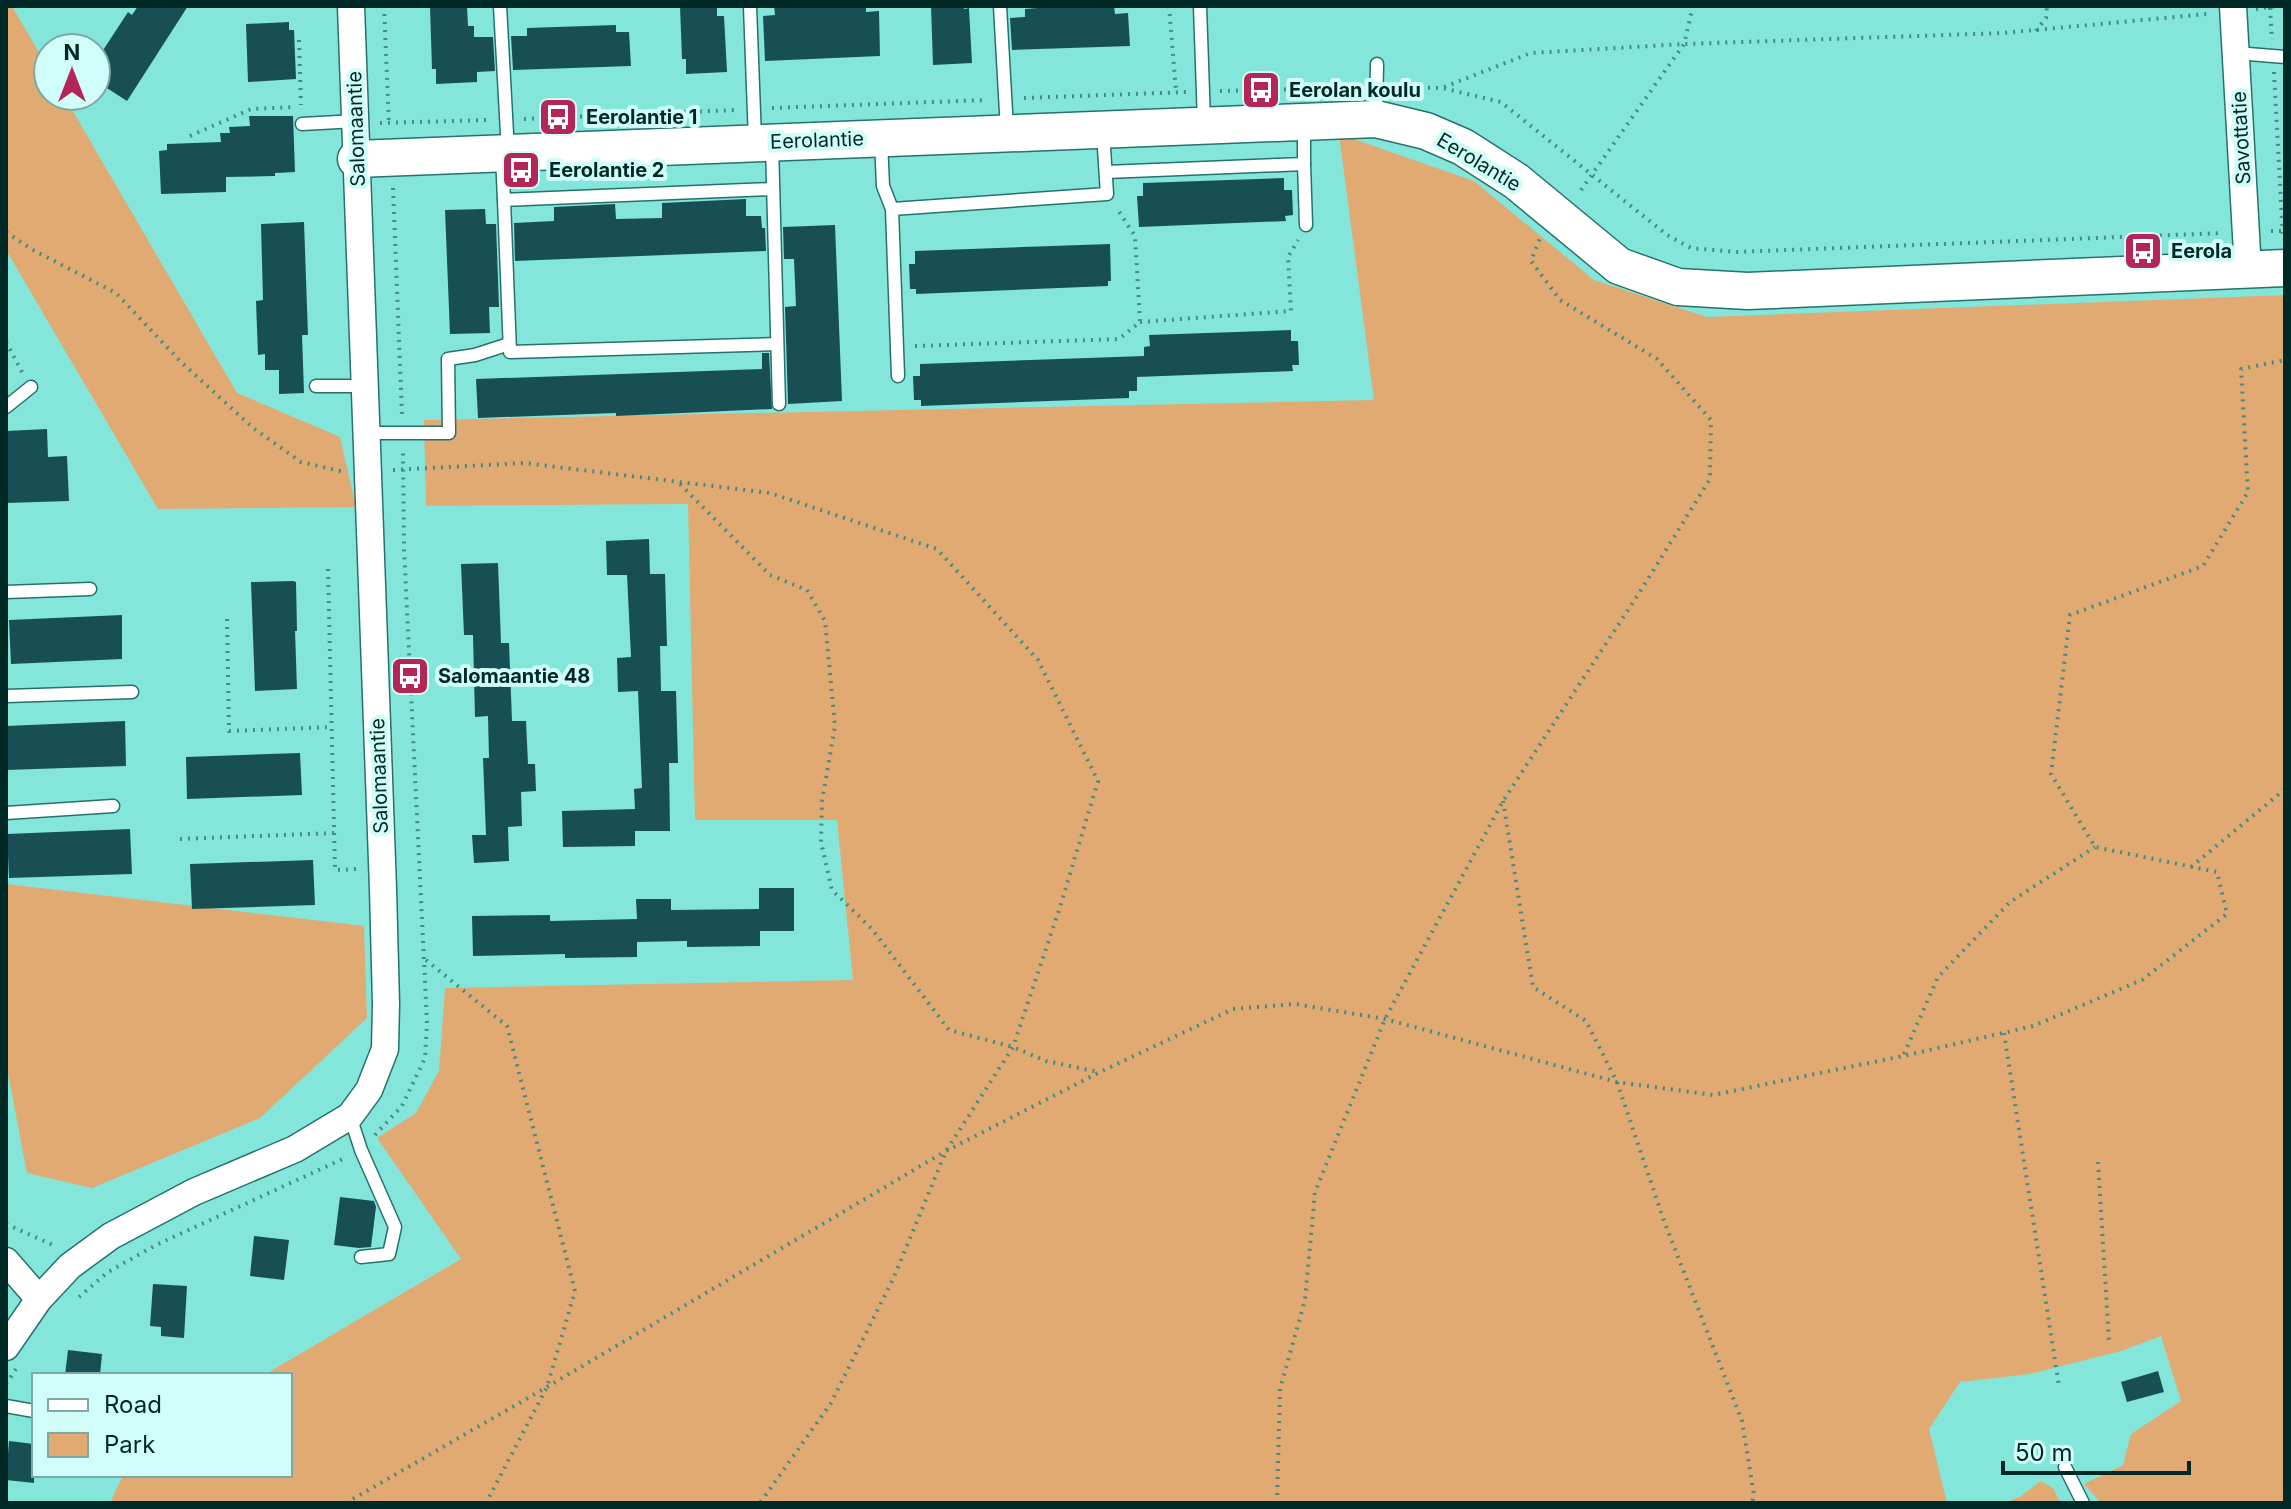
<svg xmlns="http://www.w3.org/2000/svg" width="2291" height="1509" font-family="Inter,sans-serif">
	<rect width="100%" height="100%" fill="#84e6da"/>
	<g fill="#e1aa73">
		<path d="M6,6h6l36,62v28h16l173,297 103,44 16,70 -198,2 -152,-259z"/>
		<path d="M1339,134l135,47 120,99 113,37 578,-22v1208h-184l-17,-19 39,-19 8,-31 50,-33 -20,-65 -40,15 -91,23 -70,8 -31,47 18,74h-1837l13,-28h167v-100h-26l197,-116 -84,-121 39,-25 23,-42 6,-83 408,-8 -16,-160h-142l-7,-316 -262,2 -2,-86 950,-20z"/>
		<path d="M6,884l358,42 3,92 -107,100 -168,70 -65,-15 -21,-110z"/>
		<path d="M2041,1481l13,8 6,14h-55l16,-7z"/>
	</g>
	<g fill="#184f55">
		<path d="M138,6h50l-61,95 -31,-20v-20l32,-49 4,3z"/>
		<path d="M430,6h37l1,20h6v11h19l2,34 -18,1v10l-41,2v-15h-4z"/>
		<path d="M680,6h37v10h7l3,56 -41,2v-15h-4z"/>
		<path d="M774,6h92v6l13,-1 1,45 -115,5 -2,-45 12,-1z"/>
		<path d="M931,6h33v3l5,-1 3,55 -39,2z"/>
		<path d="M1063,6h51l1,8 13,-1 2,33 -118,4 -2,-32 15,-1v-8z"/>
		<path d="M289,22v8h5l2,49 -48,3 -2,-58z"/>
		<path d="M616,25v7h13l2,34 -118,4 -2,-34h16v-8z"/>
		<path d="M249,116h44l2,56 -20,1v3l-49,1v15l-65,2 -2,-43 8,-1v-6l54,-2 -1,-9h10l-1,-6 21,-1z"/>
		<path d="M1284,178v12h8l1,25 -8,1 1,5 -147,6 -2,-31h6v-13z"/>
		<path d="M746,199v17h15l1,12h3l1,23 -251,10 -1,-38 40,-2v-14l61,-3 1,15 46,-1v-15z"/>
		<path d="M485,209l1,15h10l3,83h-10l1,26 -40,1 -5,-124z"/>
		<path d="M304,222l4,113h-6l2,58 -25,1v-24h-14v-16l-7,1 -2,-54 7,-1 -2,-76z"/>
		<path d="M835,225l7,176 -54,3 -3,-97 11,-1 -2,-47h-10l-1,-32z"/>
		<path d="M1110,244l1,37h-3v5l-192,8v-5h-6l-1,-25h6v-13z"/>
		<path d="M1291,330v11h7l1,24h-7l1,6 -156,6v14h-8v7l-208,8v-6h-7l-1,-24h7v-12l224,-8v-9l6,-1 -1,-11z"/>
		<path d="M762,353h7l3,56 -156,7v-3l-138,5 -2,-39 286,-10z"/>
		<path d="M47,429l1,28 19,-1 2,45 -63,2v-72z"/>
		<path d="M649,539l1,35h15l2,72h-7l1,45h15l2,72h-9l1,68h-35v15l-72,1 -1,-36 73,-2 -1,-20 8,-1 -4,-97 -20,1 -1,-34 14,-1 -4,-82h-20l-1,-34z"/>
		<path d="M498,563l3,80h8l3,78h14l2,43h7l1,27 -15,1 1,34 -14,1 1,34 -35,2 -2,-28h14l-3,-77h6l-1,-42 -13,1 -2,-82h-9l-3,-71z"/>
		<path d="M293,581l3,1 1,49h-2l2,58 -42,2 -4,-109z"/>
		<path d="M122,615v44l-111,5 -2,-44z"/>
		<path d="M125,721l1,45 -120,4v-44z"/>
		<path d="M300,753l2,42 -115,4 -1,-42z"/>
		<path d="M130,829l2,45 -123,4 -2,-44z"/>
		<path d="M313,860l2,45 -123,4 -2,-45z"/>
		<path d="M759,888h35v43h-34v15l-73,1v-6l-50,1v15l-72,1v-4l-92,2 -1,-40 78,-1v6l87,-2 -1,-20h35v11l88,-1z"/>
		<path d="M340,1197l34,4 2,6 -5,40 -12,1 -25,-3z"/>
		<path d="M254,1236l35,4 -5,40 -34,-4z"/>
		<path d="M153,1284l34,2 -3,52 -23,-2v-9l-11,-1z"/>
		<path d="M68,1350l34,4 -2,21h-35z"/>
		<path d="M2158,1371l6,21 -37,10 -6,-20z"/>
		<path d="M9,1441l25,3v39l-28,-3z"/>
	</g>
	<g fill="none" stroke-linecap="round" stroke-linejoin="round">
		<defs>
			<g id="lane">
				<path d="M500,6l8,146"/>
				<path d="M750,6l5,134"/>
				<path d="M1000,6l7,124"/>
				<path d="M1200,6l4,116"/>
				<path d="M2236,53l49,4"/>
				<path d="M1376,116l1,-52"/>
				<path d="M302,124l54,-3"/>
				<path d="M881,141l2,45 9,23 6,167"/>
				<path d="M772,145l7,259"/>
				<path d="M502,155l2,45"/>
				<path d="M1304,164l2,61"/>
				<path d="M1106,172l198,-8v-38"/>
				<path d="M773,189l-269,11 6,152 267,-8"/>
				<path d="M892,209l215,-15 -4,-61"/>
				<path d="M316,386h49"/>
				<path d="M6,407l25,-20"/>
				<path d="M366,433h83l-1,-74 27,-4 34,-11"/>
				<path d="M6,592l84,-3"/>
				<path d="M6,696l126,-4"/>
				<path d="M6,813l107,-7"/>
				<path d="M350,1116l11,34 34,77 -6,27 -28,3"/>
				<path d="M6,1406l28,5"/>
				<path d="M2065,1467l18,36"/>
			</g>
			<g id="street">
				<path d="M2233,6l15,264"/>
				<path d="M6,1261l33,38"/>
				<path d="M6,1347l33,-48 31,-33 41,-30 83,-44 101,-43 55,-33 19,-26 16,-41 1,-45 -3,-115 -32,-883"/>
			</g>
			<path id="secondary" d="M356,159l1020,-40 50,12 37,16 53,34 103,85 59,21 70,4 537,-23"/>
		</defs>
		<use href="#lane" stroke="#25726b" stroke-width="15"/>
		<use href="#street" stroke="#25726b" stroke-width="29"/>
		<use href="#secondary" stroke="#25726b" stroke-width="39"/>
		<g stroke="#448b83" stroke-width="4" stroke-dasharray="2 6" stroke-linecap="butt">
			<path d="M384,6l5,118"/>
			<path d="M1169,6l7,85"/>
			<path d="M2270,8l2,32"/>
			<path d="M2256,9l21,-3"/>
			<path d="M2036,31l10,-13 1,-12"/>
			<path d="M299,40l2,65"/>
			<path d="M2274,72l9,167"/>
			<path d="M1396,87l46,1 59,14 166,133 24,13 45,4 487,-19"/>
			<path d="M1444,87l87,-34 153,-9 319,-11 204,-19"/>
			<path d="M1220,91l91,-2"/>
			<path d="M1024,98l163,-6"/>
			<path d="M772,108l215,-8"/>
			<path d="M524,119l211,-9"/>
			<path d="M380,123l107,-3"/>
			<path d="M190,136l61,-27 44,-2"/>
			<path d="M393,188l9,227"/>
			<path d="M1581,190l103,-146 9,-38"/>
			<path d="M2271,231h14"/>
			<path d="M6,232l27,18 83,43 64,68 73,67 48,34 43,10"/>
			<path d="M1140,322l151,-11 -3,-54 10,-17"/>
			<path d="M6,342l16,30"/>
			<path d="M915,346l204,-7 21,-17 -5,-86 -19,-29"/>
			<path d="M393,470l131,-7 246,30 167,56 101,111 60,121 -38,126 -47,140 -67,104 -52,126 -63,126 -71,100"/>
			<path d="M680,484l90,91 37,15 18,31 10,105 -13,75 -1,41 11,48 40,39 77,101 64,17 33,14 53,11"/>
			<path d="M328,569l7,301 21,-1"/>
			<path d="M227,619l2,112 103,-4"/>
			<path d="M1503,801l30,186 53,34 31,61 47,139 78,200 12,74 -2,8"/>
			<path d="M180,839l154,-6"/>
			<path d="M2191,867l94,-78"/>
			<path d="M426,960l81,66 68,265 -28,96 -61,116"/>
			<path d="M2004,1033l55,353"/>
			<path d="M1904,1054l34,-77 72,-75 85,-55"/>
			<path d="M375,1135l27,-29 23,-48 2,-35 -23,-475 -1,-96"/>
			<path d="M2098,1162l11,180"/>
			<path d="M6,1224l49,22"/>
			<path d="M79,1297l29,-25 48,-27 191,-88"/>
			<path d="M6,1384l10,-15"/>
			<path d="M346,1503l201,-116 399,-236 154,-79 133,-63 62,-5 90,15 232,63 96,13 190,-39 130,-30 109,-46 85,-66 -10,-42 -122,-25 -44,-73 19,-159 133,-49 45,-74 -7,-123 44,-9"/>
			<path d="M1277,1503l3,-114 25,-89 10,-108 70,-173 118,-218 140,-214 67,-108 1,-59 -54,-61 -97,-59 -29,-39 9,-23"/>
		</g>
		<use href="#lane" stroke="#fff" stroke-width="12"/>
		<use href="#street" stroke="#fff" stroke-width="26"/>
		<use href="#secondary" stroke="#fff" stroke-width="36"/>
	</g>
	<defs>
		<symbol id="bus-square" viewBox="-11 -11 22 22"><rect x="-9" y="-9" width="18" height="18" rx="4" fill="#b52658" stroke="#d0fdf7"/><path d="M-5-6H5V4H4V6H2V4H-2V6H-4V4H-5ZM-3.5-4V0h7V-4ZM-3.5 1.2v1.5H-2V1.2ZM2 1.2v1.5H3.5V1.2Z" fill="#fff"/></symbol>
	</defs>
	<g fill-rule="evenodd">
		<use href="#bus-square" x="1239" y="68" width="44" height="44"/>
		<use href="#bus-square" x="536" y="95" width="44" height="44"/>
		<use href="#bus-square" x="499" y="148" width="44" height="44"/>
		<use href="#bus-square" x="2121" y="229" width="44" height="44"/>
		<use href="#bus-square" x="388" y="654" width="44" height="44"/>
	</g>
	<g text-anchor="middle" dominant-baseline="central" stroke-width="8" stroke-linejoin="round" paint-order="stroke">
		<g font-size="20" font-weight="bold" fill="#002925" stroke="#d0fdf7" text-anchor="start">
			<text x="1289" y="90">Eerolan koulu</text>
			<text x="586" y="117">Eerolantie 1</text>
			<text x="549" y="170">Eerolantie 2</text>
			<text x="2171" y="251">Eerola</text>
			<text x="438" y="676">Salomaantie 48</text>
		</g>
		<g font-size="20" fill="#002925" stroke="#d0fdf7">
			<text transform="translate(356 129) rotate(-92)">Salomaantie</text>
			<text transform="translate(2241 138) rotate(-93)">Savottatie</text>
			<text transform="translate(817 140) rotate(-2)">Eerolantie</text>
			<text transform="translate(1479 162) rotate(31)">Eerolantie</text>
			<text transform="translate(379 776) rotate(-92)">Salomaantie</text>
		</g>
	</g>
	<rect width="2291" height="1509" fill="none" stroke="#002925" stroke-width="16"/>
	<rect x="32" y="1373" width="260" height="104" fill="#d0fdf7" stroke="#7da8a3" stroke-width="2"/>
	<rect x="48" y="1399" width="40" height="12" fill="#ffffff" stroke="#7da8a3" stroke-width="2"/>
	<text x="104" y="1413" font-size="24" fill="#002925">Road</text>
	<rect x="48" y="1433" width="40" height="24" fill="#e1aa73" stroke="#7da8a3" stroke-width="2"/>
	<text x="104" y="1453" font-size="24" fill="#002925">Park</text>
	<g transform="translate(72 72)"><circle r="38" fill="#d0fdf7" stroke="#7da8a3" stroke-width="2"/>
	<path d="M0-6L14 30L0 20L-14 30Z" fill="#b52658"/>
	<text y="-12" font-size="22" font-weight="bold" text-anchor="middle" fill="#002925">N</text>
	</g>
	<path d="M2003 1461v12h186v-12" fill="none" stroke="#002925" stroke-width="4"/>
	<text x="2015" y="1461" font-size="24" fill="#002925" stroke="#d0fdf7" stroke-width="6" paint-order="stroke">50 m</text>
</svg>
